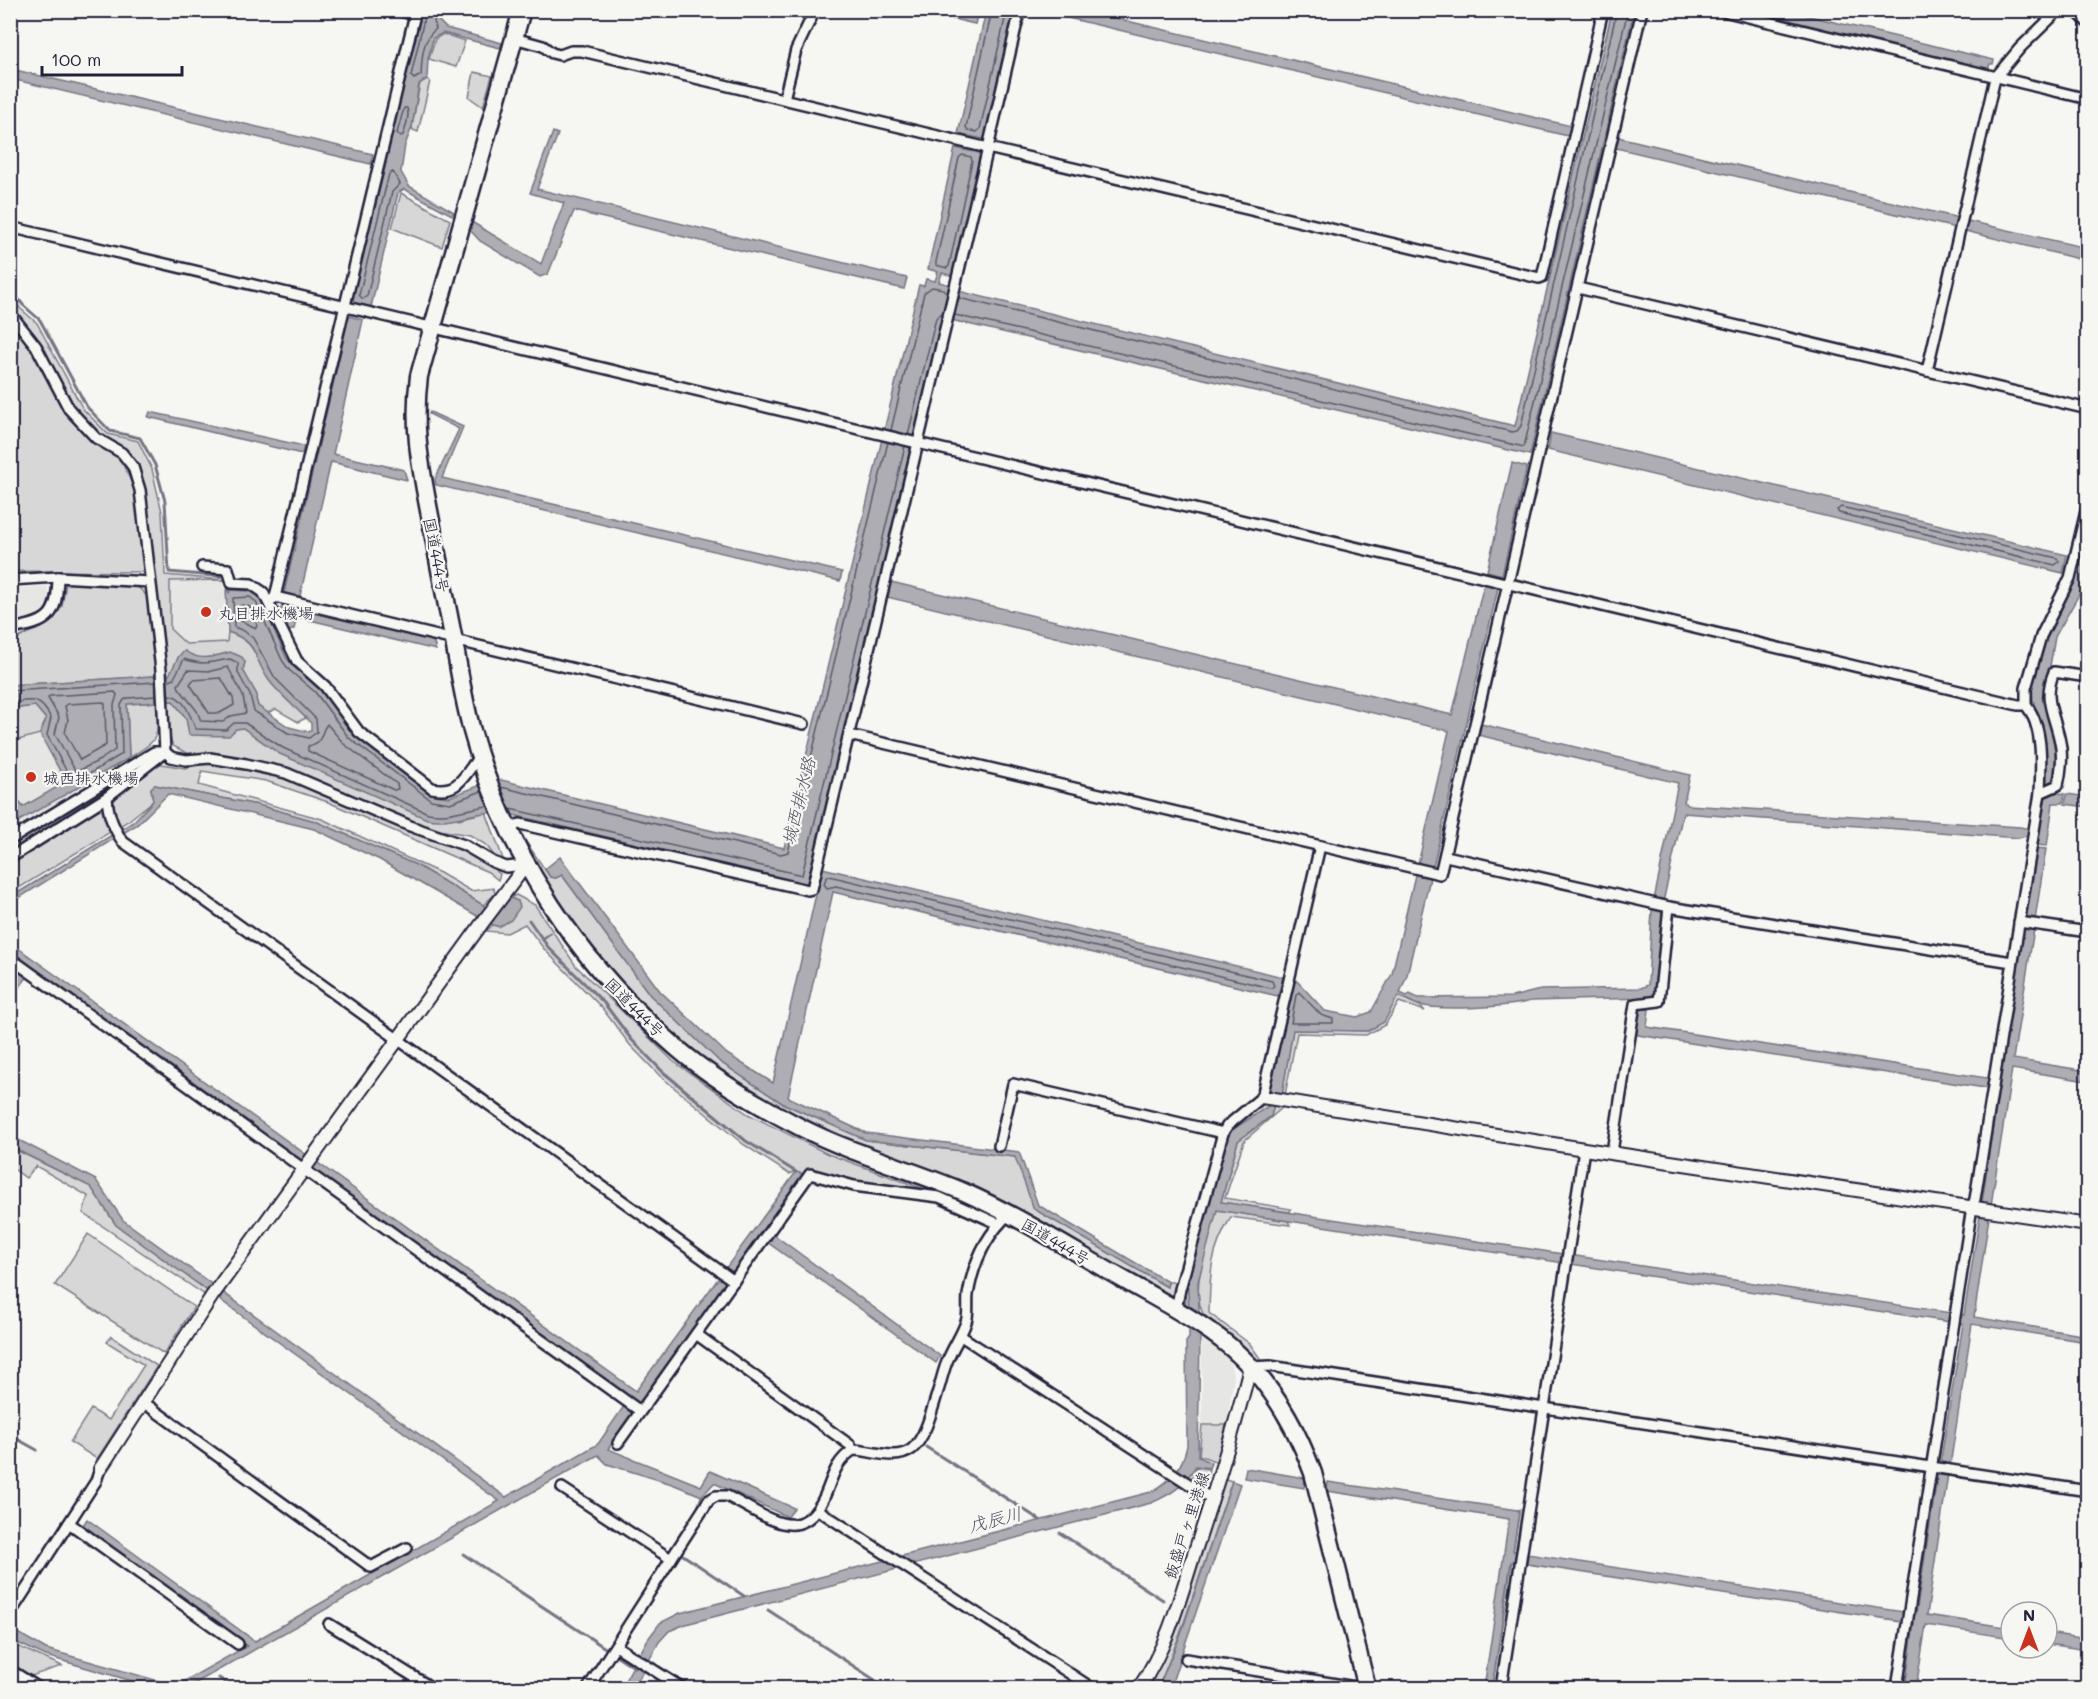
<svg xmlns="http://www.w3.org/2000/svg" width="2098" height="1699" font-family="Mali,'Klee One',sans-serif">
	<rect width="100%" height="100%" fill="#f6f6f2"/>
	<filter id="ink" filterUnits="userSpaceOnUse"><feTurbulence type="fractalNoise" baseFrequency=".0167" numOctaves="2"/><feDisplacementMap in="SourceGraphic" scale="12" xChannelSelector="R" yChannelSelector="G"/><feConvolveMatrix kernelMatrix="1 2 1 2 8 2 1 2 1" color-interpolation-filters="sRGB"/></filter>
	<g filter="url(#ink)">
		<g fill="#e6e6e4">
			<path d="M224,580l3,62 -41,2 -16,-15v-48z"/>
			<path d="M48,586l1,23 -20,14 -18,2v-37z"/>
			<path d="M40,734l34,61 -63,38v-91z"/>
			<path d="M1202,1336l28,25 4,18 -8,46h-24z"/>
		</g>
		<g fill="#d7d7d7" stroke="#7c7c89" stroke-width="1.5">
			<path d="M443,34l22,7 -9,26 -27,-8 6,-20z"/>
			<path d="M474,72l18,4 -9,31 -14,-10z"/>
			<path d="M427,79l3,2 -12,51 -5,-2 -1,-3 8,-44z"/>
			<path d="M401,193l49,27 -8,27 -50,-19z"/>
			<path d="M10,295l11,14 16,14 46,86 25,25 30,7 14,28 10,43 3,63 59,5 -54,1v48l16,15 41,-2 1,-10c30,10 25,25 41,48 10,14 25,26 37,38l-8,4 -22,-13 -8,4 -10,-7 -2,-7 1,-4 -14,-25 2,-8c-14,-20 -34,2 -52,-5 -3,-2 -5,-4 -8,-6l-6,5 -9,19h-5l-19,-181 -9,-27 -39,-31 -26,-28 -41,-77 -20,-24z"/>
			<path d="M10,320l21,26 33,63 29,32 27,17 15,32 9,82 -133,-1z"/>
			<path d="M66,583l70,2 13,13 7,78 -145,9v-43l40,-21 11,-15z"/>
			<path d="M166,701h7l13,17 4,17 53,-7 37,26 179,65 27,-7 17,47 -7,-1 -10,-13 -16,-10 -38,-6 -134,-57 -69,-17 -40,-1 -16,-8 -6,-17z"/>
			<path d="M157,702c1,37 4,36 -28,56l-2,-54z"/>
			<path d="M35,706l11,13 -6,15 -29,8v-33z"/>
			<path d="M156,763l29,5 21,-5 23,2 47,10 144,59 47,16 33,24 -2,6 -10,-8 -160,-70 -62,-21 -64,-10 -3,14 123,34 118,54 31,18 23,-3 1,6 -12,11 -65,-39 -103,-45 -57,-16 -103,-20 -4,3 2,13 -25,20 -117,72v-31l91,-55 6,19 6,-3 -3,-19 9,-10 -7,-4 -102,64v-8l116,-72 11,4z"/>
			<path d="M520,833l30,44 6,1 6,-3 88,120 70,67 62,41 84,37 150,17 18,52 133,78 1,-5h8l-3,19 -321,-158 -48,-21 -56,-30 -61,-44 -57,-53 -46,-55 -39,-56z"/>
			<path d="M516,895l19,10 41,61 97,95 75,53 80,40 107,39 -76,-10 -49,-13 -7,4 -7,-2 -7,2 -46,-30 -83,-68 -30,-31 -28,-37 -58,-59 -19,-25 -18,9 -21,-2 7,-6 6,1 19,-25 -8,-3z"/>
			<path d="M1291,978l-9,117 11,-66 75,2 30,-35 22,10 5,5 -26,-9 -14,23 -19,10 -69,-2 -12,62h-20z"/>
			<path d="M1267,1102l14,3 2,2 -39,34 -19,57 66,11 -1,3 -69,-10 17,-61 33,-25 3,-11h-4l-42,28 -41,145 2,30 -3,-2 -2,-27 43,-148z"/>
			<path d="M10,1147l81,40 25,38 92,66 -3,4 -122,-82 5,-17 -52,-30 -10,12 -15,-11z"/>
			<path d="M1217,1210l71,11 2,4 -59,-8c-21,36 -21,55 -22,96l41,31 12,17h-6l-52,-46c-16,-25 6,-78 13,-105z"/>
			<path d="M88,1234l106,73 -30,47 -109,-69z"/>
			<path d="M111,1336l46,30 -60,93 -27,-17 21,-33 18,11 35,-55 -37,-23z"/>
			<path d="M1202,1425h24l-9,37 -18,-7z"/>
			<path d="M1197,1467l12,2 -5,20 -14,-9z"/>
			<path d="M1225,1479l7,2 -52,153 -22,54h-9l25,-50z"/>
			<path d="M1524,1508l-6,44 -5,-1 6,-39 -2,-2z"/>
			<path d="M1512,1561l5,1 -20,126h-5z"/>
			<path d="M10,1643l52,23 -34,11 -17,-11z"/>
		</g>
		<g fill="#adadb3" stroke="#757583" stroke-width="1.5">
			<path d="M969,10l9,3 -3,11 -56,-13z"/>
			<path d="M421,11h21l-3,10 7,7 56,15 -2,5 -57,-15 -10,5 -5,21 -1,20 -8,5 -7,43 -7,18 -4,27 8,14 45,26 -2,3 -48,-26 -6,4 -27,114 -20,-5 35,-139v-9z"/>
			<path d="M986,11h27l-29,128 -26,-5z"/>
			<path d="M1038,11h47l486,115 -3,10z"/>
			<path d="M1612,11h22l-104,444 -588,-137 -135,566 -298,-70c-8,0 -17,-2 -24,-1 -21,2 -37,10 -58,6l-147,-65 -37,-26 -7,1 -7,7 -40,-1 -3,-17 -13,-17 -46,3 2,54 -110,63 -8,-16 -1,-16 13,18 43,-25 -26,-48 6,-15 -11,-13 -24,3v-24l158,-10 10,-19 6,-5c16,11 27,6 45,1l12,5 3,5 -2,8 14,25 -1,4 2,7 31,21 20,5 2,-2v-7c-13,-13 -28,-26 -40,-40 -19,-23 -9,-40 -43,-51l-2,-42 26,1 8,7 26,59 7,9 26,22 34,46 81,61 15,2 48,-18 287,69 135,-563 5,1 2,-7 9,2 3,-9 -10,-3 27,-121 25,5 -27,123 -11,-3 -3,9 12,3 -1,4 565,137z"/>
			<path d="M1763,11h25l206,49 -1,4h-3l-2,5 -226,-54z"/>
			<path d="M11,69l362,85 -2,10 -360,-85z"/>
			<path d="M553,132l5,2 -21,55 370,89 -3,11 -330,-78 -26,63 -8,3 -60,-36 -12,-13 2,-7 71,43 23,-61 -34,-10z"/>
			<path d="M1618,137l341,81 -3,10 -340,-80z"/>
			<path d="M1968,221l119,27v13l-122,-30z"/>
			<path d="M349,316l14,4 -30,134 71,16 3,10 -76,-18 -31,134 -16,-3z"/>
			<path d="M150,412l154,34 -2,8 -154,-37z"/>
			<path d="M430,412l33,15 -21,51 400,94 -2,9 -404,-96 -1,-6 24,-50 -30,-15z"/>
			<path d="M1551,433l516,122 -4,18 -515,-123z"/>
			<path d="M1512,463l15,4 -25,108 -15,-4z"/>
			<path d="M2087,520v68l-6,3 -26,46 -6,35 -7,25 17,51 -3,30 -4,6 7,9 6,1 -2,9h-10l-6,43 -10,-1 7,-47 5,-5 -3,-9 -3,-50 -10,-34 -1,-18 11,-43z"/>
			<path d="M891,582l561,133 32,-131 14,4 -65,279 -15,-3 31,-133 -562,-134z"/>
			<path d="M282,606l151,34 3,10 -139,-33 -3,12 -6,3 -9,-18z"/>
			<path d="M1481,724l209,51 -6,27 4,3 332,22 10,2 -1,6 -10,3 -336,-25 -20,89 -9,-2 24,-117 -200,-48z"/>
			<path d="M155,785l103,20 57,16 103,45 80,48 12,-16 8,3 2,6 -9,13 -12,7 -6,-2 -113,-65 -66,-31 -146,-35 -30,30 -127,79v-6l122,-75 20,-21 -2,-13z"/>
			<path d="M2067,794l20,3v10l-22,-3z"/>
			<path d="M2036,848l10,1 -11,71 -5,8 4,1 -21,130 74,12v10l-75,-12 -21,136 -9,-2 16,-113 -360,-55 -3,-4 3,-22h11l-2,18 353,53z"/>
			<path d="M560,857l100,134 67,63 46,29 49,-215 461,109 -5,19 -445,-104 -45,205 78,36 153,19 19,53 130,77 -1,5 -133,-78 -19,-52 -149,-17 -84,-37 -62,-41 -70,-67 -88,-120 -6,3 -6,-1 -5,-8z"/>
			<path d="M1415,875l15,3 -23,97 -7,18 7,3 3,-2 8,4 94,-1 28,-7 101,-2 7,-3 4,-75 10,2 -6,78 -4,7 -6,1 -115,3c-22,6 -90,10 -112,4 -9,-2 -13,-7 -21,-9l-14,26 -16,9 -75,-1 -11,65 -10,-1 -3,-7 24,-108 5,3 27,29 32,6 14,-5 21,-38z"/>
			<path d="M11,943l625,448 160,-219 7,2 -195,275 93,37 9,-15 84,37 -6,9 -74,-34 -12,13 -30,-12 -65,-20 -9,-9 -411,233h-31l-110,-32 -35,-16v-11l35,20 130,37 71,-40 -164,-121 4,-6 168,122 244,-140 -383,-276 -25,-38 -80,-40v-11l85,44 27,40 383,277 92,-53 31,-45 -596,-430 -22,30v-16l14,-20 -14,-11z"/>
			<path d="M1270,1105h4l-3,11 -33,25 -17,61 743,113 16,-100 9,2 -15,100 113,19v6l-115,-18 -22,142 -10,-1 23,-141 -746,-114 -19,72 2,54 -2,120 13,7 -2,5 -13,-2c-14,21 -22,27 -45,37l-465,121 -17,7 -10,11 -25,46h-13l27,-49 12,-16 20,-10 471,-121c20,-11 31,-23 36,-46l-1,-104 3,-4v-30l-2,-30 41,-145z"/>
			<path d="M773,1234l167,122 -4,7 -169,-121z"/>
			<path d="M1246,1468l59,10 -1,10 -60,-10z"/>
			<path d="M1938,1472l10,2 -21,141 84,13v10l-85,-13 -10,63h-11l9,-65 -387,-59 1,-10 388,60z"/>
			<path d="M1232,1481l8,3 -70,204h-12l23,-54z"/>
			<path d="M1328,1482l189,28 2,2 -6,39 5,1 -1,10h-6l-19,126h-8l25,-169 -182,-28z"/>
			<path d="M2047,1633l40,6v11l-40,-6z"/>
		</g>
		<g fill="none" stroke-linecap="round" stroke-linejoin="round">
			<g stroke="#5a5a6b" stroke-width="1.5">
				<path d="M426,10l-15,66 3,3 7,-4c1,-17 1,-36 15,-46l-2,-8 2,-11"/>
				<path d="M992,10l-26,117 2,3 9,2 3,-3 27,-119"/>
				<path d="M404,108h3c3,8 -1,19 -4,27l-3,1 -3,-3z"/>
				<path d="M962,155l9,2 1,4 -23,105 -2,2 -11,-3v-3l23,-104z"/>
				<path d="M393,172l7,12 -8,8 -25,104 -4,3 -4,-4 30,-121z"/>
				<path d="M959,298l553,134 5,-1 4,-5 96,-416"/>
				<path d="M955,315l569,132 104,-437"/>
				<path d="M891,430l33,-137 8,-6 11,2 4,5"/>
				<path d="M908,435l28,-117 7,-6"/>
				<path d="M1841,507l216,51 2,4 -4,3 -216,-52 -2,-3z"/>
				<path d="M242,605l8,2 7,18 -1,3 -15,-7 -1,-14z"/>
				<path d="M228,667l15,29 3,17 -15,3 -8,6 -22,-1 -4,-10 -18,-23 -1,-3 10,-15 23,1z"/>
				<path d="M221,678l12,20 1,7 -14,8h-11l-19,-29 3,-4z"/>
				<path d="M168,681l6,-3 10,-19c20,7 27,3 46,0l8,4v10l12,22 4,16 34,22 21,5 8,-6 -1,-13 -41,-41 -22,-40 -9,-7 -10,-4 -1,-29 17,-1 6,5 26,58 7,10 26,22 34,46 82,62 19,3 32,-12"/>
				<path d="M10,691l146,-9"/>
				<path d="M115,692l2,3 -3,10 1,45 -15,10 -24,12 -21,-38 4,-17 -11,-19 2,-2z"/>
				<path d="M168,695c17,0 22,22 28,34l30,1 8,-7h11l38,25 145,65c22,4 40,-5 60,-7"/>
				<path d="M103,702l2,2 1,41 -26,15 -15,-27 3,-13 -3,-14 3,-2z"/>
				<path d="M10,703c23,-3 29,-7 41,15l-4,17 25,46 2,2 48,-29 -1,-49 3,-5 4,-2 28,-2"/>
				<path d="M327,724l17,20 53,40 1,5 -4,1 -86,-39v-5c17,-4 11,-12 19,-22z"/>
				<path d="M501,787l280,67 7,-2 100,-410"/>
				<path d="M510,809l292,66 103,-429"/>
				<path d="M829,876l443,105 2,5 -3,2 -435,-102 -9,2 -3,-4 2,-6z"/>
				<path d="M1299,992l22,23 12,4v4h-42l5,-28z"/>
			</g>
			<g stroke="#757583" stroke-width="3">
				<path d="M10,12l1,-2"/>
				<path d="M10,288l13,17 17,15 47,87 23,24 30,7 15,27 10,36 4,71 57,5 3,15"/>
				<path d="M529,920l19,27 56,56 27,36 31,32 84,70 50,31"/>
				<path d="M542,939l8,-6"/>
				<path d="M10,1435l27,15"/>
				<path d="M926,1447l114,73"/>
				<path d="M698,1508l4,-12"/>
				<path d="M1060,1533l103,67"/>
				<path d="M672,1548l21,-32"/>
				<path d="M463,1554l171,113"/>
				<path d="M683,1555l61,41"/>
				<path d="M768,1610l119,78"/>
				<path d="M219,1678l16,10"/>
			</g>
			<defs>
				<g id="street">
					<path d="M397,10l18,5"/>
					<path d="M1719,10l369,89"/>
					<path d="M2075,10l13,13"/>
					<path d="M514,38l29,8 9,7 8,2 11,-4h11l406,97 32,-138"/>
					<path d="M784,99l12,-49 19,-40"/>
					<path d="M10,227l2008,478h8"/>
					<path d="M1578,288l510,121"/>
					<path d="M10,313l26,33 33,63 27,29 26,15 11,14 7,23 21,180 4,82"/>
					<path d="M1927,371l68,-293 25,-30 39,-38"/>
					<path d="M202,567l26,2 4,14 19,1 12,8 34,69 28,25 34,46 73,56c28,6 32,-14 48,-32"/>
					<path d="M10,580l48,-3 92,5"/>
					<path d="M275,597l529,127"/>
					<path d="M270,602l5,-5 141,-587"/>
					<path d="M10,629c40,-6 47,-13 48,-52"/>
					<path d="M849,735l591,139 202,-864"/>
					<path d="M2040,793l18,-8c3,-12 5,-30 2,-43 -5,-27 -18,-42 -6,-70l34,5"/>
					<path d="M107,797c1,18 6,29 15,44l612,440"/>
					<path d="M508,827l12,-3 288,66 4,-1 176,-741 551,130 3,-1 61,-267"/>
					<path d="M10,840l144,-88h11l6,5 15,3 24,-2 36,6 40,9 124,53 54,19 29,17 13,5 20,-2"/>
					<path d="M1446,856l223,51 343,55"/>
					<path d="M10,858l97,-61 58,-45"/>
					<path d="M2019,922l69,10"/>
					<path d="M10,958l630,453"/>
					<path d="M999,1146l14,-62 210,49"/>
					<path d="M1612,1152l23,-148 24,-3 10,-94"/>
					<path d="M1176,1310l4,-21 43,-156 4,-7 35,-29 58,-251"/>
					<path d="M696,1334l154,111 3,5"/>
					<path d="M961,1336l251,163"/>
					<path d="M1250,1367l20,-1 818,125"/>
					<path d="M143,1402l228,165 36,-19"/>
					<path d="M618,1443l192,-269 44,12 85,11 60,27"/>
					<path d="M562,1488l109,71"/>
					<path d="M818,1510l274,178"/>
					<path d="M69,1523l169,121"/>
					<path d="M10,1614l86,-133 4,-12"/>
					<path d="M329,1624l103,64"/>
					<path d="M616,1646l66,42"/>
					<path d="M1186,1659l175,29"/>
					<path d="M10,1670l29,18"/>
					<path d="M588,1688l121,-188 7,-4h11c41,21 78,55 101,-8 6,-16 10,-28 25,-38 19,0 42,12 59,-1 13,-10 21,-42 26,-58 4,-12 6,-25 12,-36 5,-11 12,-21 16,-33 3,-8 1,-18 2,-27 5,-31 18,-60 41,-81"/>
					<path d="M1501,1688l83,-539"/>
					<path d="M1897,1688l75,-481 3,-8 65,-406c1,-27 4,-66 -14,-88v-17l15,-52 29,-58 18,-75"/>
				</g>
				<g id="secondary">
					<path d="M1262,1097l322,52 504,76"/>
					<path d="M100,1469l112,-173 271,-374 43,-57"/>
					<path d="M1139,1688c27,-39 40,-86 54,-131 21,-63 41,-126 57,-190"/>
				</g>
				<path id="highway" d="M522,10l-103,366c-7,53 2,93 12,145 7,40 15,80 23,120 5,30 10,61 18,90 34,124 109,235 206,318 36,31 80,56 122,78 53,27 110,42 164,65 54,24 104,56 155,85 31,18 63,34 92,55 49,34 82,86 102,141l54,215"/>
			</defs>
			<use href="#street" stroke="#22223b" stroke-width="14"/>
			<use href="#secondary" stroke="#22223b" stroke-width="16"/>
			<use href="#highway" stroke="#22223b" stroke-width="21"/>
			<use href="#street" stroke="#f6f6f2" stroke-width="9"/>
			<use href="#secondary" stroke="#f6f6f2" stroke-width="12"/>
			<use href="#highway" stroke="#f6f6f2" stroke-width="16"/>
		</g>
	</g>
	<g fill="#c8321e" stroke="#f6f6f2" stroke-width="2">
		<circle cx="206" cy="612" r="6"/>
		<circle cx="31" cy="777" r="6"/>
	</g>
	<g text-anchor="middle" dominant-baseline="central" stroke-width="4.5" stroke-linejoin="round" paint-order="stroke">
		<g font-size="16" fill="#22223b" stroke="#f6f6f2">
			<text transform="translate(437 555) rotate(79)">国道444号</text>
			<text transform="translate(635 1007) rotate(45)">国道444号</text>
			<text transform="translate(1056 1241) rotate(30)">国道444号</text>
			<text transform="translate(1186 1525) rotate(-72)">飯盛戸ヶ里港線</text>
		</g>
		<g font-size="16" fill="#22223b" stroke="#f6f6f2" text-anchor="start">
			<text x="218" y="612">丸目排水機場</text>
			<text x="43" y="777">城西排水機場</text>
		</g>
		<g font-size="18" font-style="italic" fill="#535365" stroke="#f6f6f2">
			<text transform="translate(798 801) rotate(-76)">城西排水路</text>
			<text transform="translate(995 1519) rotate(-14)">戊辰川</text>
		</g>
	</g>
	<rect width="2098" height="1699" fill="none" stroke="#f6f6f2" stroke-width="36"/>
	<rect x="18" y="18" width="2062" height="1663" fill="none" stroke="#22223b" stroke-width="2" filter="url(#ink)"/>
	<g transform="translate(2029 1630)"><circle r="28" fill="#f6f6f2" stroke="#a1a1a9" stroke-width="1.5"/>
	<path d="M0-4.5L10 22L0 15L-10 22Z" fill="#c8321e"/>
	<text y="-9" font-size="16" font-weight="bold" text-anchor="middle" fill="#22223b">N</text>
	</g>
	<path d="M42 66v9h140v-9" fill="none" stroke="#22223b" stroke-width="3"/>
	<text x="51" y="66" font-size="18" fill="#22223b" stroke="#f6f6f2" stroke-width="4.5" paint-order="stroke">100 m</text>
</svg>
